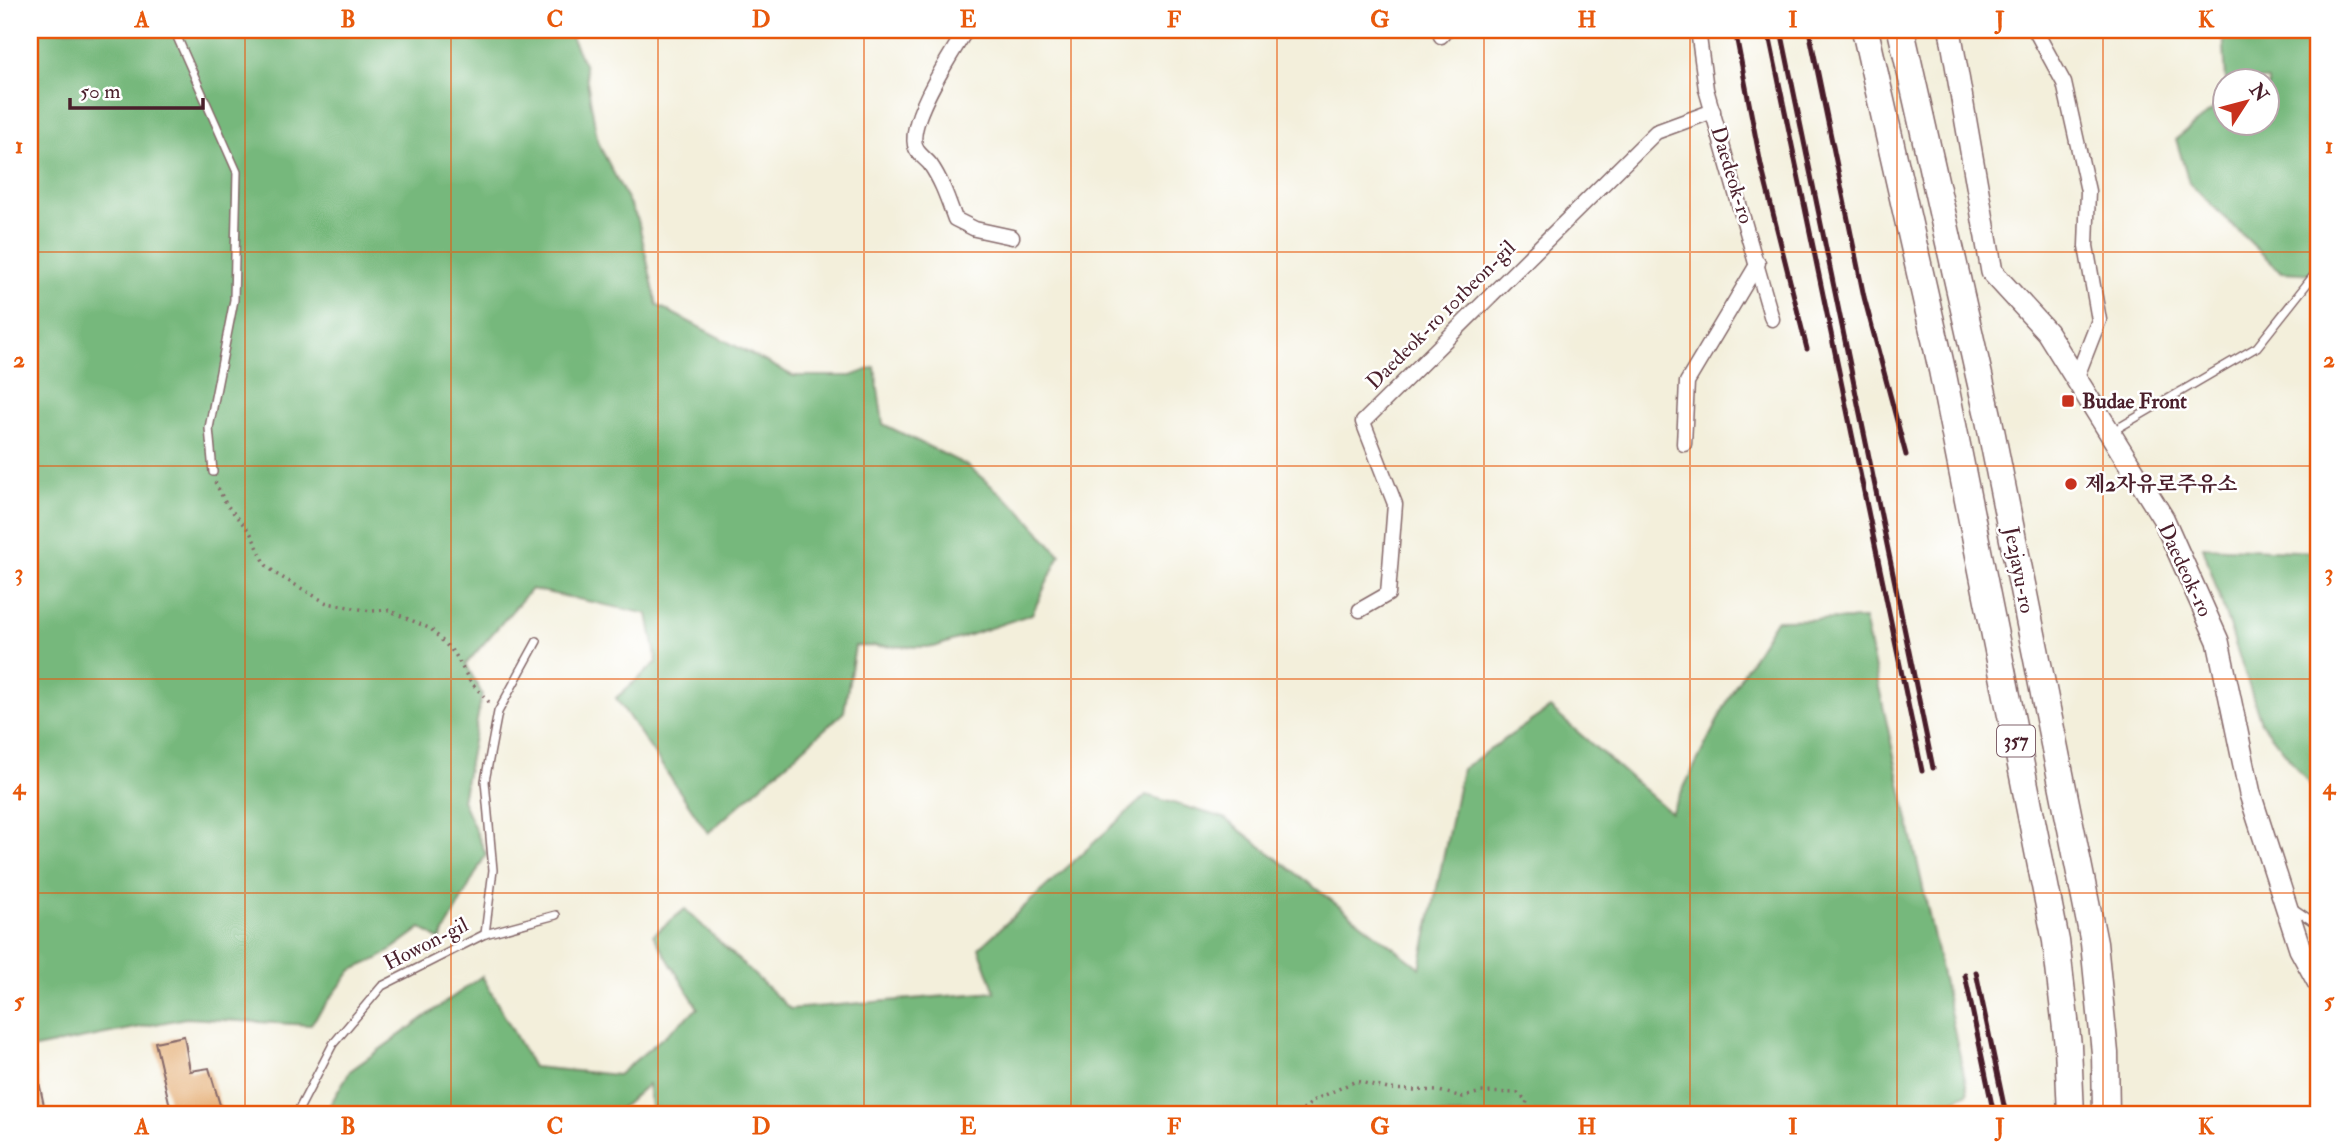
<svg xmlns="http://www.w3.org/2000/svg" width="2348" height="1145" font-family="'IM FELL Double Pica','Noto Serif KR',serif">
	<rect width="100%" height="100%" fill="#fff"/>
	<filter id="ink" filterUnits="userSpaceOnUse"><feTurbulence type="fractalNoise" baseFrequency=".0143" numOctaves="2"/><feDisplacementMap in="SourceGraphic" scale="14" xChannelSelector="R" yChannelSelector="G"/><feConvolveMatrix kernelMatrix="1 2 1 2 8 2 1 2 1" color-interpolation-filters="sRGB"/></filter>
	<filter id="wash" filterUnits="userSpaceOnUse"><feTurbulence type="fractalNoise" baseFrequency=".00686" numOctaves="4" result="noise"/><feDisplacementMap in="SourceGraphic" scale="28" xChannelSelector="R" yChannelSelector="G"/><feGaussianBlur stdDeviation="1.57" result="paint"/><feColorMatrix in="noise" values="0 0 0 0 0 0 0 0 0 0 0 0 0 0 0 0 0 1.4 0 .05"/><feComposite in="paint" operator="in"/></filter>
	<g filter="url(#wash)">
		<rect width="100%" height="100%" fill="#f3efdb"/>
		<g fill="#76b87b" stroke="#606c53" stroke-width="2">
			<path d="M30,30h538l16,34 14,79 40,77 19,85 136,71h58l24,-9 8,57 85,42 52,44 40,45 -28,59 -98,33 -79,-1 -11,66 -136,121 -92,-135 41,-36 -9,-48 -117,-25 -65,75 16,30 -20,106 24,54 -46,86 -19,-12 -41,30 -28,12 -42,55 -124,-7 -156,31z"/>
			<path d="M2223,30h95v244l-37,-2 -92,-89 -13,-44 49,-39 1,22h42v-42h-42z"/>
			<path d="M2203,547l115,5v243l-57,-73z"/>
			<path d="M1864,619l104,474 -44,22h-1272l-4,-31 -35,31h-289l26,-44 132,-95 51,91 85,8 80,-67 -45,-73 32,-26 105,100 205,-17 -16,-44 167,-153 78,23 196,150 42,-199 88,-61 121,105 63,-125 42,-68z"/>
		</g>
		<g id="blocks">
			<g fill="#e3a96c">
				<path d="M184,1036l6,35 19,-3 14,47h-51l-17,-73z"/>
				<path d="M30,1068h6l10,47h-16z"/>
			</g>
		</g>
	</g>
	<g filter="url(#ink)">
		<use href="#blocks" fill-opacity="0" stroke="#856869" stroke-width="2"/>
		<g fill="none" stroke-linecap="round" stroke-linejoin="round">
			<defs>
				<g id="lane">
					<path d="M174,30l63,142 -3,128 -25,128 4,44"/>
					<path d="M2113,431l144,-84 61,-77"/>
					<path d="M2293,908l25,17"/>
					<path d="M485,934l8,-64 -8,-89 13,-69 39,-71"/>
					<path d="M296,1115l37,-71 49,-58 103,-52 71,-19"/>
				</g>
				<g id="street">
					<path d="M966,30c-14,23 -61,93 -50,118 2,6 10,11 14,16 12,17 18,36 25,55l20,10 37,8"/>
					<path d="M1698,30l8,59 66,230"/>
					<path d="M2035,30l29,53 24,108 -2,55 13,74 -23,59"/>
					<path d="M1441,36l5,-6"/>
					<path d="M1684,444l3,-62 71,-119"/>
					<path d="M1360,610l28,-16 7,-90 -32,-82 293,-290 57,-21"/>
				</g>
				<path id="secondary" d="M1950,30l42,242 55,60 116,186 55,123 32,153 50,155 18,33"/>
				<g id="highway">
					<path d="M1865,30l77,340 114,571 12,105 3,69"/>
					<path d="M1901,30l88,390 105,523 11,110 1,62"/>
				</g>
			</defs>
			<use href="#lane" stroke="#856869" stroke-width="10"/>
			<use href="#street" stroke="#856869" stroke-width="17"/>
			<use href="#secondary" stroke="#856869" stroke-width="24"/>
			<use href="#highway" stroke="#856869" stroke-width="29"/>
			<g stroke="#856869" stroke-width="3.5" stroke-dasharray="2 5" stroke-linecap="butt">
				<path d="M215,482l11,22 24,28 16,33 10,9 51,29 44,8 17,-1 43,19 24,25 14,26 20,22"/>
				<path d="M1298,1115l16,-15 42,-19 32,8 51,2 24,6 18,-5 37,1 9,8 -4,14"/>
			</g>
			<use href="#lane" stroke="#fff" stroke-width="7"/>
			<use href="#street" stroke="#fff" stroke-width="14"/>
			<use href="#secondary" stroke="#fff" stroke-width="21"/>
			<use href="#highway" stroke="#fff" stroke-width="26"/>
			<g stroke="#4a1f2b" stroke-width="5">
				<path d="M1735,30l26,135 46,184"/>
				<path d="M1768,30l154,741"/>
				<path d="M1781,30l152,738"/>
				<path d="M1809,30l55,267 42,158"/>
				<path d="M1976,972l30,143"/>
				<path d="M1965,975l29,140"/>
			</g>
		</g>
	</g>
	<path fill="none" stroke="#e8590c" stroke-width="2" stroke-opacity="0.55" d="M245,30v1085M451,30v1085M658,30v1085M864,30v1085M1071,30v1085M1277,30v1085M1484,30v1085M1690,30v1085M1897,30v1085M2103,30v1085M30,252h2288M30,466h2288M30,679h2288M30,893h2288"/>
	<g fill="#c8321e" stroke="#fff" stroke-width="2.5">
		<rect x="2061" y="394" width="14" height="14" rx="3.5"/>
		<circle cx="2071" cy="484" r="7"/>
	</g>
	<g text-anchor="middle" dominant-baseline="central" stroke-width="5" stroke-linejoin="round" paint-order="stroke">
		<rect fill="#fff" stroke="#80626b" stroke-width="2" x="1997" y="725.5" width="38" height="31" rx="5"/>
		<g font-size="19" font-weight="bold" fill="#4a1f2b">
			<text x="2016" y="741">357</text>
		</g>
		<g font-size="21" fill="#4a1f2b" stroke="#fff">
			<text transform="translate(1732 175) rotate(73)">Daedeok-ro</text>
			<text transform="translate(1441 315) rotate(-45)">Daedeok-ro 101beon-gil</text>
			<text transform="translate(2019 570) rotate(79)">Je2jayu-ro</text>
			<text transform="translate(2185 570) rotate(65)">Daedeok-ro</text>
			<text transform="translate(426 944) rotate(-27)">Howon-gil</text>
		</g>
		<g font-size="21" font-weight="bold" fill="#4a1f2b" stroke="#fff" text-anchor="start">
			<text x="2082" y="401">Budae Front</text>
			<text x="2085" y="484">제2자유로주유소</text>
		</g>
	</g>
	<rect width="2348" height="1145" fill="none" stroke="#fff" stroke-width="77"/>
	<g transform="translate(2246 102) rotate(54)"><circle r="33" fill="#ffffff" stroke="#b7a5aa" stroke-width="2"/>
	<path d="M0-5L12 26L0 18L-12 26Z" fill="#c8321e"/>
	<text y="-10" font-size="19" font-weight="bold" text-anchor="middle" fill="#4a1f2b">N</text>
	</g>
	<path d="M70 98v10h133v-10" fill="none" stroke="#4a1f2b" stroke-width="3.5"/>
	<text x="80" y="98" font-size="21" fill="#4a1f2b" stroke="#ffffff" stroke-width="5" paint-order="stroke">50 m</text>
	<rect x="38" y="38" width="2272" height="1068" fill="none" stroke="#e8590c" stroke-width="2.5"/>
	<g font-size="23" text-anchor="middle" font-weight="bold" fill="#e8590c">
		<text x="142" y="27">A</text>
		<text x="348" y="27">B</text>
		<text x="555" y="27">C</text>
		<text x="761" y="27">D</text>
		<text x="968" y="27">E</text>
		<text x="1174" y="27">F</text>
		<text x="1380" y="27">G</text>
		<text x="1587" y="27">H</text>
		<text x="1793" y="27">I</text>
		<text x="2000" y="27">J</text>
		<text x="2206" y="27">K</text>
		<text x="19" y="153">1</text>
		<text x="2329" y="153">1</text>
		<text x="19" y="367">2</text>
		<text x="2329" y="367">2</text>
		<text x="19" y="580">3</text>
		<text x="2329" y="580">3</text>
		<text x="19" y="794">4</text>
		<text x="2329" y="794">4</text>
		<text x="19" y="1008">5</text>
		<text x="2329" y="1008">5</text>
		<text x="142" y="1134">A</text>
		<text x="348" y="1134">B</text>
		<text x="555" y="1134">C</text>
		<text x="761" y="1134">D</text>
		<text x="968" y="1134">E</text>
		<text x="1174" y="1134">F</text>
		<text x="1380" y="1134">G</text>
		<text x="1587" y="1134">H</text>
		<text x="1793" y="1134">I</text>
		<text x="2000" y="1134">J</text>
		<text x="2206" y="1134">K</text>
	</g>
</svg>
